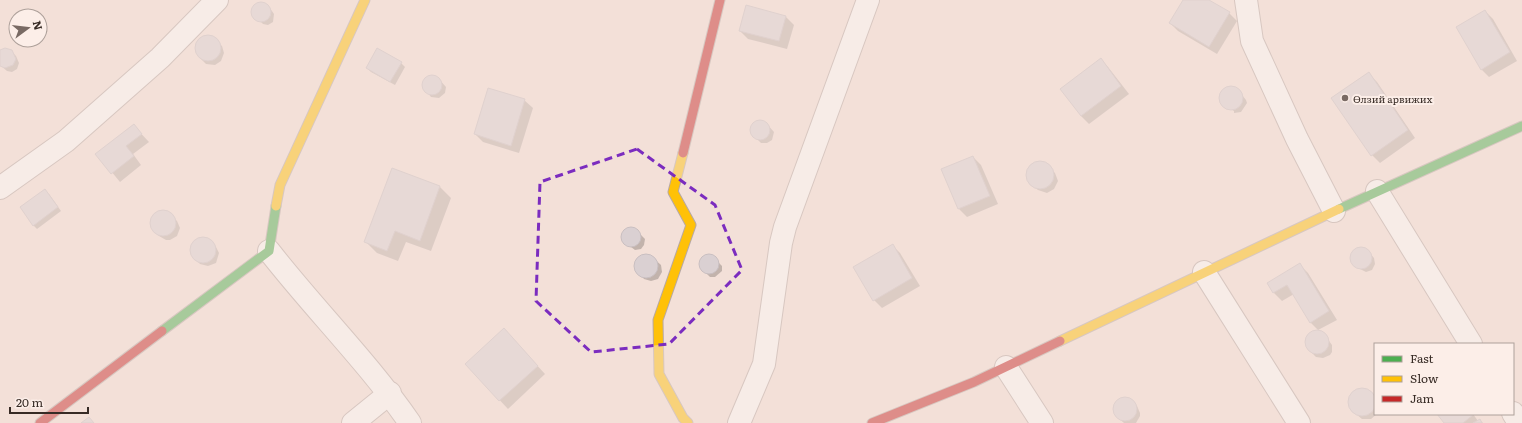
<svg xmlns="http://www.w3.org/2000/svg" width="1522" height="423" font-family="Literata,serif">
	<rect width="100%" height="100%" fill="#f3e0d8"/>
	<g fill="#0003">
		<path d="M1184,0h23l22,13 8,8 -20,33 -39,-23 -8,-8z"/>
		<path d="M258,3l9,1 7,10 -1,8 -5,3 -5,-1 -11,-11 2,-6z"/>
		<path d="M1485,11l8,8 24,42 -28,16 -8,-8z"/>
		<path d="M786,17l8,8 -7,24 -39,-10 -8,-8z"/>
		<path d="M204,37h7l11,9 2,7 -3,8 -6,4 -9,-1 -7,-7 -3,-8 2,-8z"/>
		<path d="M11,51l5,5 3,7 -2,6 -5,3 -5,-1 -7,-6v-13z"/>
		<path d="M1100,59l8,8 21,27 -40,30 -8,-8z"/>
		<path d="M401,63l4,4 -10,18 -24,-13 -4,-4z"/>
		<path d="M1369,74l8,8 38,56 -35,25 -8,-8z"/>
		<path d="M429,76l9,2 8,9 -1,6 -6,5 -8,-1 -8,-10 1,-6z"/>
		<path d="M1228,88l10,2 8,10 1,3 -6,9 -7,1v-2l-10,-6 -3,-6 2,-7z"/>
		<path d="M524,100l9,8 -14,45 -36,-11 -8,-8z"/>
		<path d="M757,122l9,1 8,9 -2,8 -5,3h-6l-9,-9 -1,-6z"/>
		<path d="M133,125l16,17 -16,12 8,11 -21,17 -23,-28z"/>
		<path d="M973,157l8,8 17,39 -31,13 -8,-8 -16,-39z"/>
		<path d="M1040,162l4,1 11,10 3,8 -4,8 -7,4 -9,-3 -8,-6 -3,-8 1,-4 4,-7z"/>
		<path d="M393,170l47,17 11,11 -20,53 -25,-9 -8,19 -21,-8 -11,-11z"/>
		<path d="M49,194l12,17 -24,18 -4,-4z"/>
		<path d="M159,212h8l10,9 3,7 -3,8 -7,4h-4l-7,-4 -5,-4 -3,-8 2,-8z"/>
		<path d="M634,228l11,11 -1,6 -3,4 -6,1 -12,-9 1,-9 4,-3z"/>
		<path d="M201,238h4l7,4 4,5 3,6 -3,10 -8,3 -8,-2 -7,-7 -2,-8 3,-7z"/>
		<path d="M892,245l8,8 20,33 -38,22 -8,-8z"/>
		<path d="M1362,248l6,3 6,7 1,6 -3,6 -6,2 -8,-4 -6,-7v-6l4,-5z"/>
		<path d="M644,255l7,1 10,9 1,7 -4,7 -7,2 -7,-2 -9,-11v-3l3,-7z"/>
		<path d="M705,255h6l11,11v5l-7,6h-5l-9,-9v-9z"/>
		<path d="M1300,265l8,8 29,47 -19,10 -8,-8 -16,-28 -12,7 -8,-8 -6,-9z"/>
		<path d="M1317,331l7,3 8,11v7l-2,3 -7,3 -7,-1 -3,-3 -5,-4 -2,-7 2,-7 2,-2z"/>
		<path d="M512,338l33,36 -37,35 -42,-45z"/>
		<path d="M1358,389l9,1 8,8v16h2l-6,5h-9l-11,-9 -1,-4 1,-11z"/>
		<path d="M1123,398h4l10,8 3,7v3l-4,7h-12l-9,-8 -1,-7 3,-7z"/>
		<path d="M1439,414h34l5,7 2,-1 3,3h-38z"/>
	</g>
	<g fill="#dad0d2" stroke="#c9bfc1">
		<path d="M1183,0h26l21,12 -21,35 -40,-24z"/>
		<circle cx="261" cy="12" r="10"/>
		<path d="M746,5l40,11 -7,25 -40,-10z"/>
		<path d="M1485,10l25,42 -29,18 -25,-43z"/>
		<circle cx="208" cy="48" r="13"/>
		<path d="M5,48l7,2 4,9 -3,6 -8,3 -5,-2v-16z"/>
		<path d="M377,48l25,14 -12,20 -24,-14z"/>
		<path d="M1101,58l20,28 -40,30 -21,-27z"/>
		<path d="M1369,72l39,58 -37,26 -40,-58z"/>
		<circle cx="432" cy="85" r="10"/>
		<circle cx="1231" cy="98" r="12"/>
		<path d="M488,88l37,11 -14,47 -37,-12z"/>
		<circle cx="760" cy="130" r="10"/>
		<path d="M134,124l8,10 -16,12 8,10 -23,18 -16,-20z"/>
		<path d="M973,156l17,40 -32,13 -17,-40z"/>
		<circle cx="1040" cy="175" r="14"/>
		<path d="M392,168l48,18 -20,55 -25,-10 -8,20 -23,-9z"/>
		<path d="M45,189l13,18 -25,19 -13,-19z"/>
		<circle cx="163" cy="223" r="13"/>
		<circle cx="631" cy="237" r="10"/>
		<circle cx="203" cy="250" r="13"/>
		<path d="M893,244l19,34 -39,23 -20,-34z"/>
		<circle cx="1361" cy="258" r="11"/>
		<circle cx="646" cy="266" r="12"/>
		<circle cx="709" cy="264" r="10"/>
		<path d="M1300,263l29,48 -19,12 -23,-38 -14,8 -6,-10z"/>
		<path d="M504,328l34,38 -39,35 -34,-37z"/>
		<circle cx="1317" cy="342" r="12"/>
		<circle cx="1362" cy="402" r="14"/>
		<circle cx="1125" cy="409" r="12"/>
		<path d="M1437,414h36v1l-10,8h-19z"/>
		<path d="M89,417l5,6h-13z"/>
		<path d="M1480,419l2,4h-9z"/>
	</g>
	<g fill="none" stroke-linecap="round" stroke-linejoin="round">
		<defs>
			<g id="street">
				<path d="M1246,0l6,41 45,98 37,72"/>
				<path d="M0,188l66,-47 94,-83 57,-58"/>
				<path d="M1377,191l94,153"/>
				<path d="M269,251c46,59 99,111 141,172"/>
				<path d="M1204,272l95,151"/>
				<path d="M1006,367l36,56"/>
				<path d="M1513,413l6,10"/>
				<path d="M353,423l37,-30"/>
				<path d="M739,423l25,-59 17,-121 4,-16 83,-227"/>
			</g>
			<g id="fast">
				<path d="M1339,209l183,-83"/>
				<path d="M162,331l107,-80 7,-45"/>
			</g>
			<g id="slow">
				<path d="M683,153l-10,39 18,33 -33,95 1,54 24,44 5,5"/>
				<path d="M276,206l4,-21 85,-185"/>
				<path d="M1060,341l279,-132"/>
			</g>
			<g id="jam">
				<path d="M683,153l37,-153"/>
				<path d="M40,423l122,-92"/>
				<path d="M872,423l102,-41 86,-41"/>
			</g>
		</defs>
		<use href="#street" stroke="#b8a9a3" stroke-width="24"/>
		<use href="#fast" stroke="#b8a9a3" stroke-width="11"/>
		<use href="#slow" stroke="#b8a9a3" stroke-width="11"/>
		<use href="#jam" stroke="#b8a9a3" stroke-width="11"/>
		<use href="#street" stroke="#fdfaf9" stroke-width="22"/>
		<use href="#fast" stroke="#4caf50" stroke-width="9"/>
		<use href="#slow" stroke="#ffc107" stroke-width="9"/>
		<use href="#jam" stroke="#c62828" stroke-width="9"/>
	</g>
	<path d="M0 0H1522V423H0ZM637,149l78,56 27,65 -73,74 -78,8 -55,-51 4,-119z" fill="#f3e0d8" fill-opacity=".55" fill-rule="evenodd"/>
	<path fill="none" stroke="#7b2cbf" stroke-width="3" stroke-dasharray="8 5" stroke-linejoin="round" d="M637,149l78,56 27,65 -73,74 -78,8 -55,-51 4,-119z"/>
	<circle fill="#796a64" stroke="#fceee8" stroke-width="1.5" cx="1345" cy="98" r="4"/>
	<g text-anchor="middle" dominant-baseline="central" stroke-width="4" stroke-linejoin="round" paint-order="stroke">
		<g font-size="10" fill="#372b25" stroke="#fceee8" text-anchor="start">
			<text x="1353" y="98">Өлзий арвижих</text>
		</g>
	</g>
	<rect x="1374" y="343" width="140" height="72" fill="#fceee8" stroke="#ada09a"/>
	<rect x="1382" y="356" width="20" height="6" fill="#4caf50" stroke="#ada09a"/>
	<text x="1410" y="363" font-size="12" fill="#372b25">Fast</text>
	<rect x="1382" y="376" width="20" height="6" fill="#ffc107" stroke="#ada09a"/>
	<text x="1410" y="383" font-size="12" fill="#372b25">Slow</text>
	<rect x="1382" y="396" width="20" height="6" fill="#c62828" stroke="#ada09a"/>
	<text x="1410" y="403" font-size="12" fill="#372b25">Jam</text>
	<g transform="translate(28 28) rotate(75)"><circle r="19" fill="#fceee8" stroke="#ada09a"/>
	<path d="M0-3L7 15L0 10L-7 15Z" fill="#796a64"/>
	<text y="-6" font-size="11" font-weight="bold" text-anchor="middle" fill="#372b25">N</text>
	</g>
	<path d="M10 407v6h78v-6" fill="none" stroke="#372b25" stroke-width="2"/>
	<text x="16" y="407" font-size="12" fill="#372b25" stroke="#fceee8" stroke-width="3" paint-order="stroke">20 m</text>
</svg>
